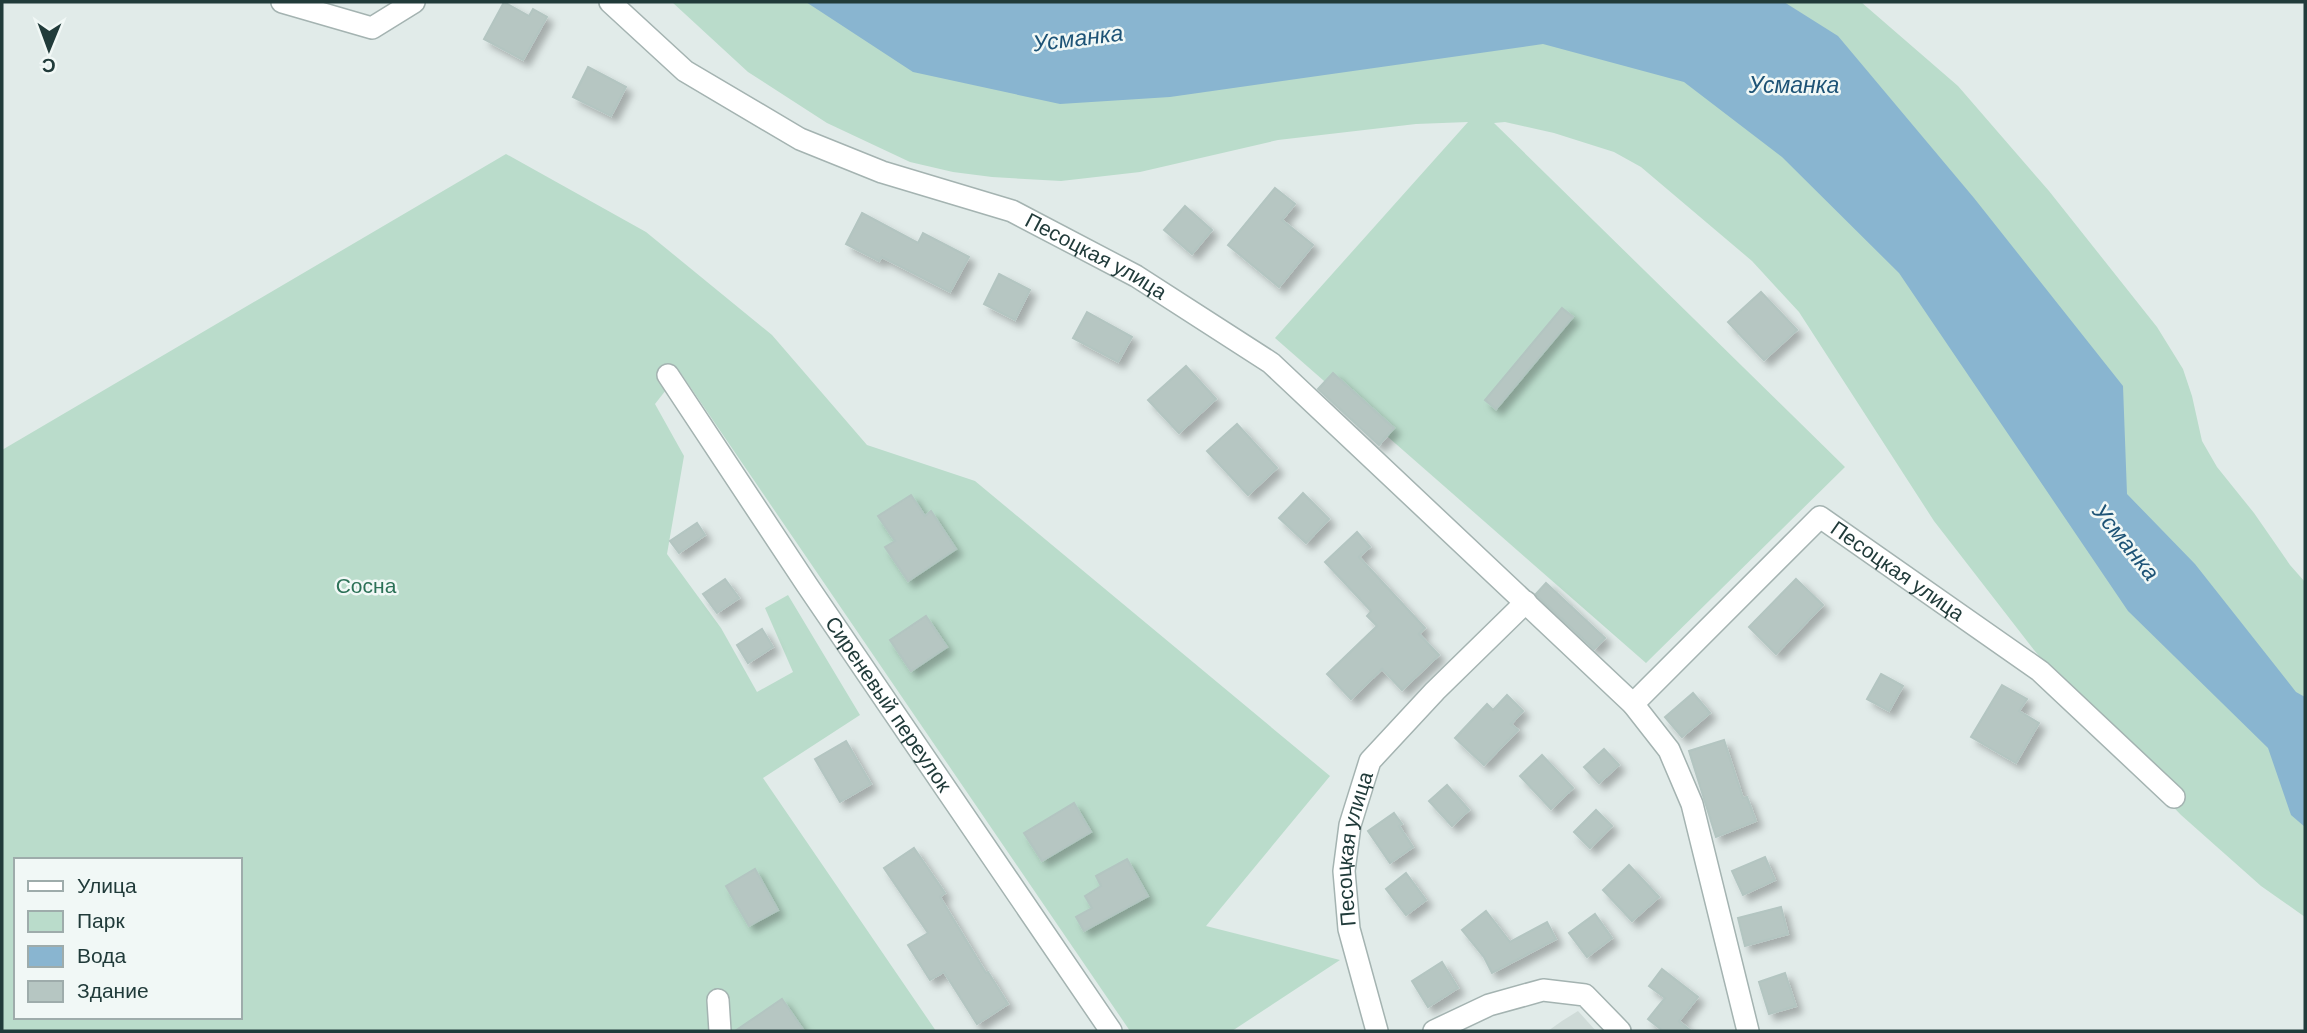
<svg xmlns="http://www.w3.org/2000/svg" width="2307" height="1033" font-family="'DM Sans',sans-serif">
	<defs>
		<filter id="shadow"><feDropShadow dx="6" dy="6" stdDeviation="3.5" flood-color="#0004"/></filter>
	</defs>
	<rect width="100%" height="100%" fill="#e1ebe9"/>
	<path fill="#cfdbd8" d="M1578,1011l18,20h-48l14,-10z"/>
	<g fill="#badccb" fill-rule="evenodd">
		<path d="M672,2h1189l97,84 91,105 108,136 26,42 9,27 10,45 15,26 37,46 36,52 15,17v335l-44,-31 -80,-71 -49,-51 -98,-114 -100,-129 -135,-209 -47,-51 -111,-94 -27,-15 -60,-19 -49,-11 -11,1 351,344 -199,196 -371,-325 193,-216 -52,2 -138,16 -138,32 -79,9 -69,-4 -39,-5 -43,-10 -83,-39 -79,-51z"/>
		<path d="M506,154l140,78 126,103 95,110 108,36 355,295 -124,150 134,34 -108,71h-102l-450,-659 -25,32 29,52 -17,98 54,74 36,64 36,-20 -28,-64 23,-13 72,120 -97,63 173,253h-934v-581zM16,860h224v157h-224z"/>
	</g>
	<path fill="#89b5d0" d="M806,2h978l54,34 136,162 149,188 4,108 68,70 101,128 9,5v130l-14,-12 -23,-67 -140,-137 -229,-338 -117,-116 -98,-75 -141,-38 -373,53 -110,7 -147,-32z"/>
	<g fill="#b6c6c2" stroke="#b3c5c1" stroke-width="2" filter="url(#shadow)">
		<path d="M504,2l25,14 4,-7 14,8 -24,43 -39,-21z"/>
		<path d="M588,67l38,20 -15,29 -38,-19z"/>
		<path d="M1275,188l20,16 -13,16 31,25 -34,42 -51,-42z"/>
		<path d="M1185,206l27,24 -20,24 -28,-24z"/>
		<path d="M862,213l56,30 5,-10 46,24 -19,35 -68,-35 -3,4 -33,-17z"/>
		<path d="M999,274l31,16 -15,30 -31,-16z"/>
		<path d="M1761,292l36,38 -33,30 -36,-38z"/>
		<path d="M1562,308l11,9 -77,92 -11,-9z"/>
		<path d="M1087,312l45,25 -14,25 -45,-24z"/>
		<path d="M1186,366l30,33 -37,34 -31,-33z"/>
		<path d="M1333,373l61,55 -15,17 -61,-56z"/>
		<path d="M1237,424l40,44 -29,27 -41,-44z"/>
		<path d="M1303,493l26,26 -23,24 -27,-25z"/>
		<path d="M911,495l14,21 6,-5 25,38 -48,32 -23,-34 10,-6 -17,-25z"/>
		<path d="M697,523l8,12 -26,18 -9,-12z"/>
		<path d="M1357,532l13,15 -11,10 66,71 -6,6 20,21 -37,35 -20,-21 -31,30 -24,-25 50,-48 -10,-10 4,-5 -46,-49z"/>
		<path d="M725,579l14,19 -22,15 -14,-19z"/>
		<path d="M1796,579l27,26 -47,49 -27,-27z"/>
		<path d="M1546,583l59,55 -11,11 -57,-53 -1,-2z"/>
		<path d="M926,616l21,31 -36,24 -21,-31z"/>
		<path d="M762,629l11,18 -25,16 -11,-18z"/>
		<path d="M1881,674l22,12 -14,25 -22,-12z"/>
		<path d="M2002,685l25,14 -8,12 20,12 -23,40 -45,-26z"/>
		<path d="M1693,693l17,20 -28,24 -17,-20z"/>
		<path d="M1507,695l16,16 -12,13 7,6 -34,35 -29,-27 32,-34 6,6z"/>
		<path d="M1724,740l19,58 4,-1 9,24 -40,16 -27,-86z"/>
		<path d="M846,741l25,43 -31,18 -25,-43z"/>
		<path d="M1604,749l15,16 -20,18 -15,-16z"/>
		<path d="M1542,755l31,33 -22,21 -31,-33z"/>
		<path d="M1447,785l22,25 -17,16 -23,-25z"/>
		<path d="M1074,803l17,29 -49,29 -18,-28z"/>
		<path d="M1596,810l16,16 -22,22 -16,-16z"/>
		<path d="M1394,813l8,11 -3,2 14,21 -23,16 -22,-32z"/>
		<path d="M914,848l31,45 -5,4 46,76 2,-1 20,32 -31,20 -33,-52 -14,8 -22,-35 20,-12 -44,-65z"/>
		<path d="M1765,857l10,23 -32,15 -11,-24z"/>
		<path d="M1127,859l21,37 -64,35 -8,-14 16,-9 -7,-12 16,-10 -5,-10z"/>
		<path d="M1629,865l30,32 -27,24 -29,-31z"/>
		<path d="M755,869l23,41 -29,16 -23,-40z"/>
		<path d="M1406,873l20,27 -20,15 -20,-26z"/>
		<path d="M1781,907l7,27 -43,12 -7,-28z"/>
		<path d="M1486,911l24,31 37,-20 9,17 -64,34 -8,-16 -22,-27z"/>
		<path d="M1595,914l17,24 -25,19 -18,-24z"/>
		<path d="M1442,962l16,26 -30,19 -16,-26z"/>
		<path d="M1662,969l36,28 -19,24 12,10h-28l-15,-12 17,-21 -16,-12z"/>
		<path d="M1785,973l11,33 -27,8 -10,-32z"/>
		<path d="M782,999l22,32h-69z"/>
	</g>
	<g fill="none" stroke-linecap="round" stroke-linejoin="round">
		<defs>
			<g id="minor">
				<path d="M282,2l90,26 42,-26"/>
				<path id="s1" d="M610,2l75,69 115,68 82,33 130,39 124,65 135,87 362,341 36,46 23,54 56,227"/>
				<path id="s2" d="M668,375l139,210 304,446"/>
				<path id="s3" d="M1633,704l187,-187 220,154 134,126"/>
				<path d="M718,1000l2,31"/>
				<path id="s4" d="M1377,1031l-28,-102 -5,-58 6,-46 20,-64 65,-70 91,-89"/>
				<path d="M1434,1031l55,-26 54,-15 42,5 35,36"/>
			</g>
		</defs>
		<use href="#minor" stroke="#a4b3b1" stroke-width="24"/>
		<use href="#minor" stroke="#fff" stroke-width="21"/>
	</g>
	<g text-anchor="middle" dominant-baseline="central" stroke-width="5" stroke-linejoin="round" paint-order="stroke">
		<g font-size="21" fill="#213b3a" stroke="#f1f8f6">
			<text stroke="none"><textPath href="#s1" startOffset="555">Песоцкая улица</textPath></text>
			<text stroke="none"><textPath href="#s3" startOffset="359">Песоцкая улица</textPath></text>
			<text stroke="none"><textPath href="#s2" startOffset="396">Сиреневый переулок</textPath></text>
			<text stroke="none"><textPath href="#s4" startOffset="187">Песоцкая улица</textPath></text>
		</g>
		<g font-size="21" fill="#2c7157" stroke="#f1f8f6">
			<text x="366" y="586">Сосна</text>
		</g>
		<g font-size="23" font-style="italic" fill="#1d5376" stroke="#f1f8f6">
			<text transform="translate(1078 38) rotate(-7)">Усманка</text>
			<text x="1794" y="85">Усманка</text>
			<text transform="translate(2126 542) rotate(51)">Усманка</text>
		</g>
	</g>
	<rect width="2307" height="1033" fill="none" stroke="#213b3a" stroke-width="7"/>
	<rect x="14" y="858" width="228" height="161" fill="#f1f8f6" stroke="#9eacab" stroke-width="2"/>
	<rect x="28" y="881" width="35" height="10" fill="#ffffff" stroke="#9eacab" stroke-width="2"/>
	<text x="77" y="893" font-size="21" fill="#213b3a">Улица</text>
	<rect x="28" y="911" width="35" height="21" fill="#badccb" stroke="#9eacab" stroke-width="2"/>
	<text x="77" y="928" font-size="21" fill="#213b3a">Парк</text>
	<rect x="28" y="946" width="35" height="21" fill="#89b5d0" stroke="#9eacab" stroke-width="2"/>
	<text x="77" y="963" font-size="21" fill="#213b3a">Вода</text>
	<rect x="28" y="981" width="35" height="21" fill="#b6c6c2" stroke="#9eacab" stroke-width="2"/>
	<text x="77" y="998" font-size="21" fill="#213b3a">Здание</text>
	<g transform="translate(49 49) rotate(181)" stroke="#f1f8f6" stroke-width="5" paint-order="stroke">
	<path d="M0-5L12 26L0 18L-12 26Z" fill="#213b3a"/>
	<text y="-10" font-size="19" font-weight="bold" text-anchor="middle" fill="#213b3a">С</text>
	</g>
</svg>
